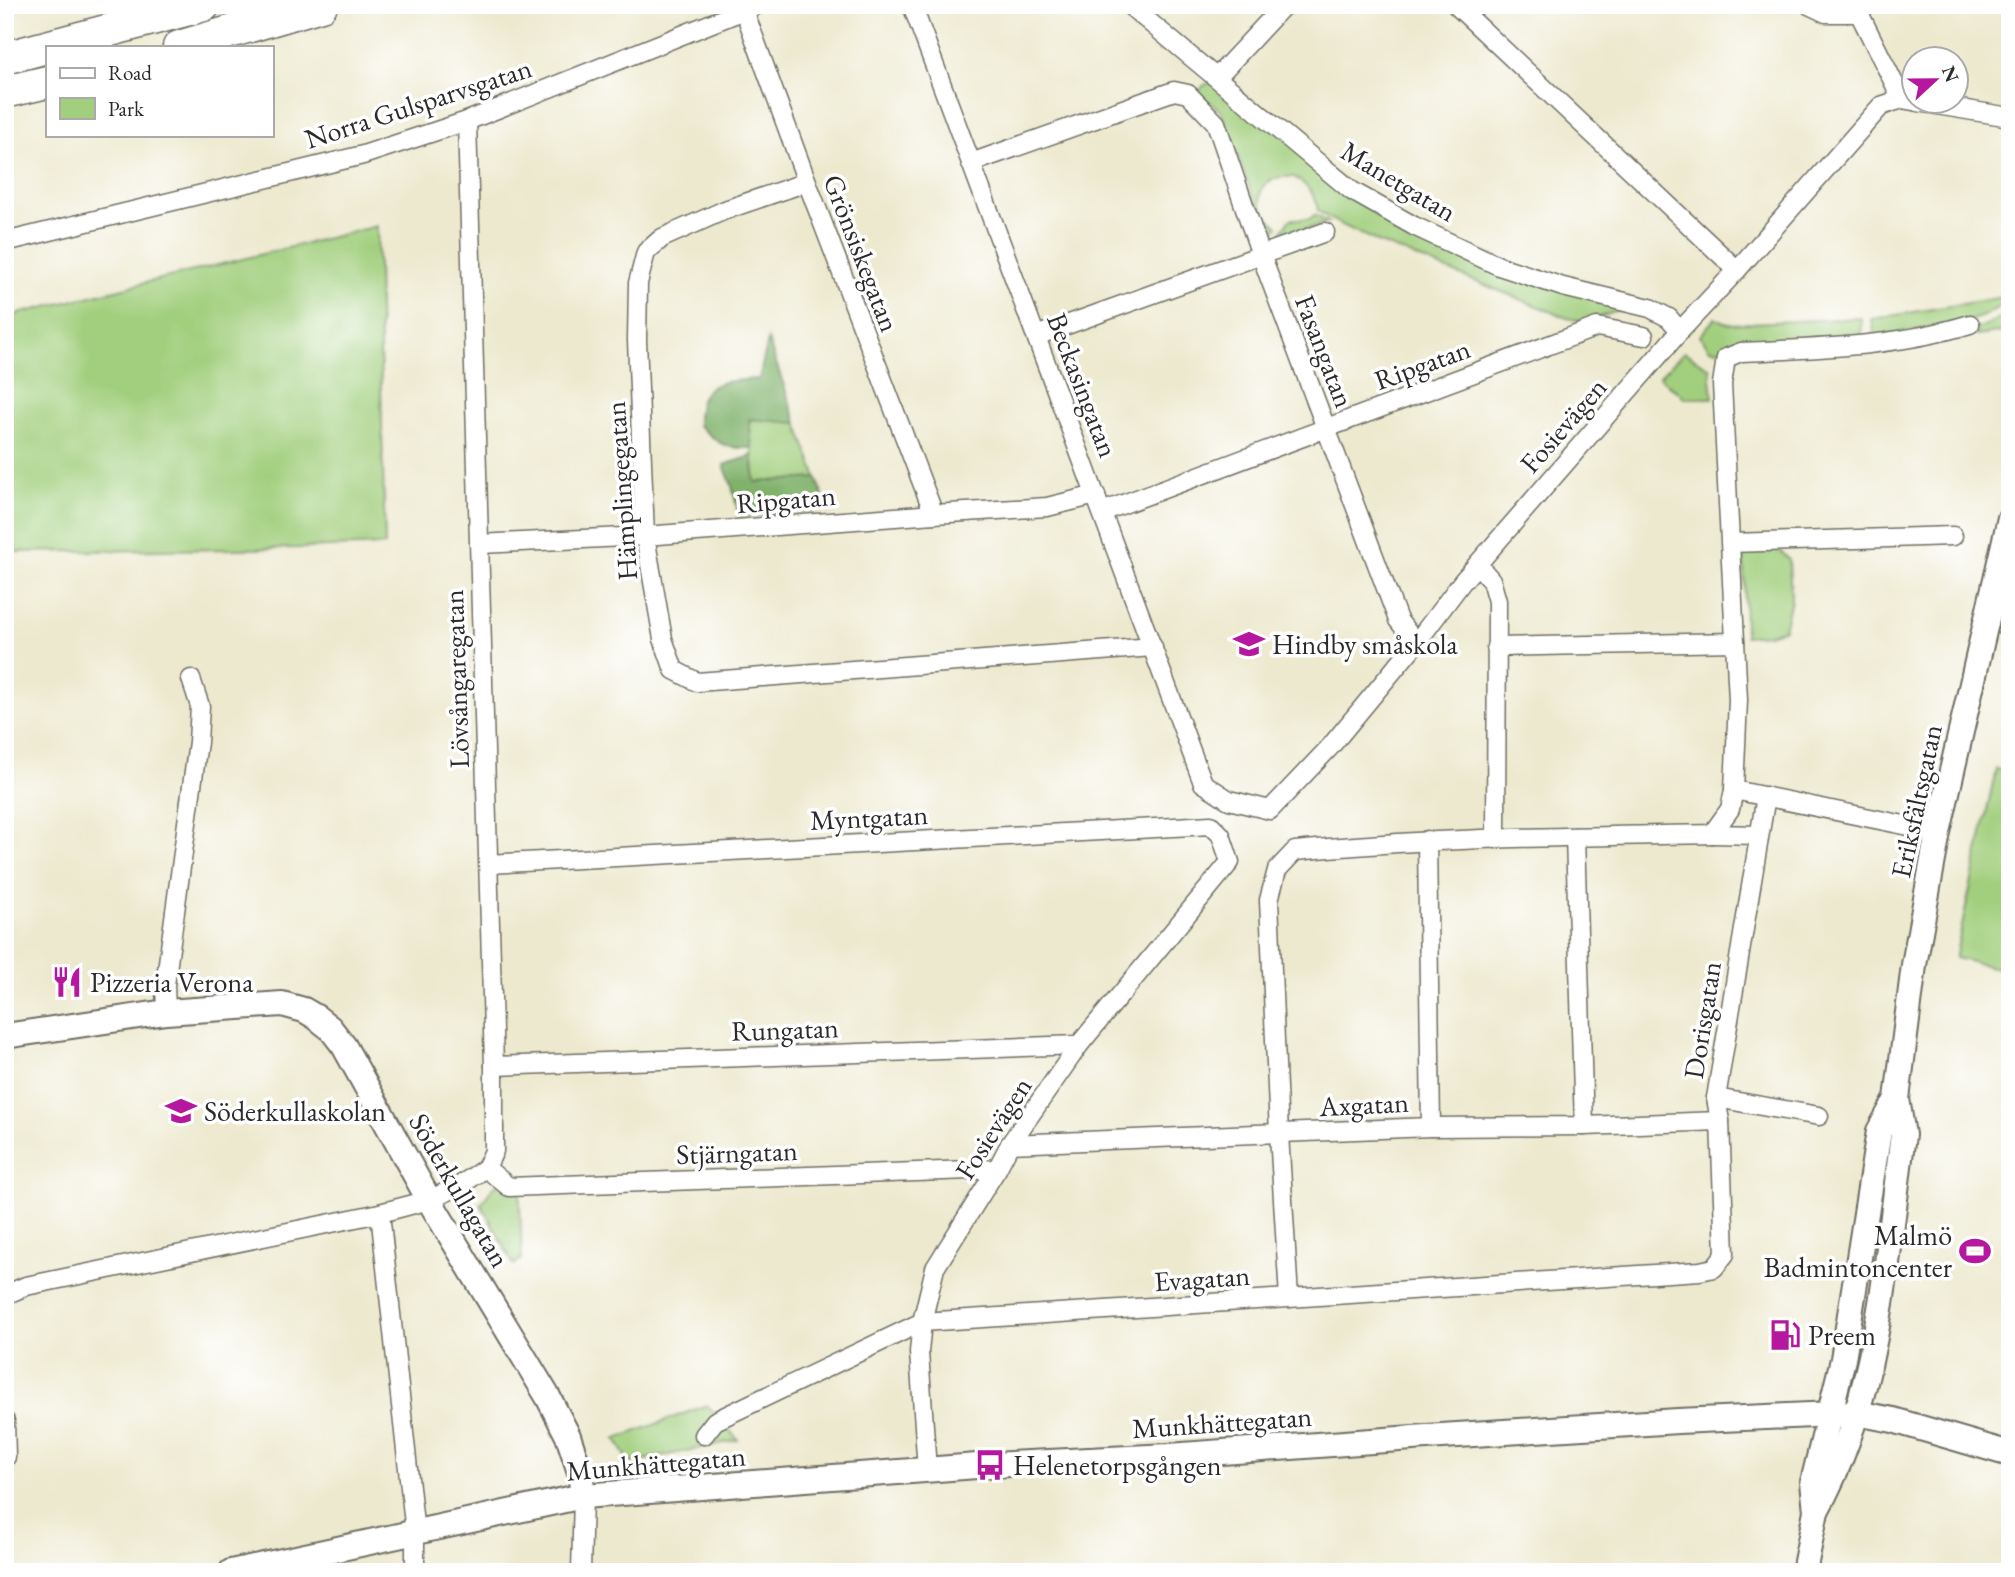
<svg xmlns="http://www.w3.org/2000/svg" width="2015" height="1577" font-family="'EB Garamond',serif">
	<rect width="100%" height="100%" fill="#fff"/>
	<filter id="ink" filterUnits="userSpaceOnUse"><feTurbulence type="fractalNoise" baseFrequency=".0143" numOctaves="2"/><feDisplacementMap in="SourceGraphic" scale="14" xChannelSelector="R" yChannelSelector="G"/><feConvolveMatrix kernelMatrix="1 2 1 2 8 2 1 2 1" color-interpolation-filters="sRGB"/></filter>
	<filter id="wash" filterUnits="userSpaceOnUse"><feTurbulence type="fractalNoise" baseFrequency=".00686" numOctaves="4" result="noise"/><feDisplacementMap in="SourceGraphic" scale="28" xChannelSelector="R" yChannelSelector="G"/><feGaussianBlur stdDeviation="1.57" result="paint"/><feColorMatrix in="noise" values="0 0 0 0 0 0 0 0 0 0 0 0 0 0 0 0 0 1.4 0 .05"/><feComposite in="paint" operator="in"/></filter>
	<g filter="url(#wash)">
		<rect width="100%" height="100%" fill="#ede9cf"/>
		<g fill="#a1cf7d" stroke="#667d54" stroke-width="2">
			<path d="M1211,82l188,139 236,89 -17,1 -33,11 -18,-4 -187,-75 -44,-21 -18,-11c-1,-16 -11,-26 -24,-34 -38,-4 -45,28 -16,49l-6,10 -4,1 -47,-126 -23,-18 5,-7z"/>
			<path d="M1314,215l14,7 -49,17 4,-10 8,-10h19z"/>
			<path d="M377,226l8,319 -82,3 -298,4v-235z"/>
			<path d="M2010,296v5l-29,16 -10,3 -96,17 -3,-18z"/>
			<path d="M2010,312v19l-34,5v-8l9,-2z"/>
			<path d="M1715,318l14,6 132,-6 1,17 -6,4 -124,3 -11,8 -11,-1 -10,-13z"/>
			<path d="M1684,352l26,16 3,30h-28l-26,-21z"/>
			<path d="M749,419l48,4 20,55 -62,4z"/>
			<path d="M1775,547l14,12 2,41 -7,29 -15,5 -24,2 -1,-85z"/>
			<path d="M1996,769l14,3v199l-55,-13z"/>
			<path d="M519,1178l3,80 -8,7 -33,-61 13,-18z"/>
			<path d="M707,1405l31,35 -108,23 -14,-24z"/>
		</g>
		<g fill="#80b26c" stroke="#566e4c" stroke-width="2">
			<path d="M768,340l29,83 -48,-4 3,29c-30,1 -33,-5 -54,-23 0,-7 0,-15 2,-22 7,-26 38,-22 59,-24z"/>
			<path d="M752,456l3,26 62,-4 10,31 -88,7 -7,-30 -8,-21z"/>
		</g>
	</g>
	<g filter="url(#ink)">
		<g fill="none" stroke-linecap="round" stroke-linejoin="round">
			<defs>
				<g id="street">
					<path d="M912,5l291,778 26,17 41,10 60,-63 86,-104 46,-61 218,-251 57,-61 144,-164 21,-7 11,2"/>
					<path d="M1129,5l223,186 62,35 85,40 64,21 87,21 19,10 11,13"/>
					<path d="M1456,5l281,265"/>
					<path d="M1809,5l17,8h33"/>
					<path d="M1858,5l1,8 43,86"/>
					<path d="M744,10l63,172 127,332"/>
					<path d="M1217,77l67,-72"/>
					<path d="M1918,102l92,15"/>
					<path d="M971,163l203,-72 14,3 28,29 45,132 137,365 18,23"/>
					<path d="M807,182l-82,28 -63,28 -16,14 -8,31 -1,57 8,196 18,103 11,31 23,12 456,-35"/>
					<path d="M5,242l358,-87 104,-34 290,-116"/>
					<path d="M1036,336l289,-104"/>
					<path d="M1102,512l495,-185 47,9"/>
					<path d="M1731,543l222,-7"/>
					<path d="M479,544l166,-8 289,-22 113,-7 49,-12"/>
					<path d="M1478,565l13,15 6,21 -1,238"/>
					<path d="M1496,647l239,-5"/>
					<path d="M1734,790l204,42"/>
					<path d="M1712,834l47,1"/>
					<path d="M1575,837l9,289"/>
					<path d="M1427,840l4,287"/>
					<path d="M488,864l723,-39 10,10 9,27 -151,183 -69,99 -13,25 -62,99 -13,54 -3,30 8,119"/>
					<path d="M166,1012l-1,-27 33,-243 2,-36 -9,-27"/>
					<path d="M494,1066l585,-21"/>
					<path d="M1716,1098l103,18"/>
					<path d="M1010,1144l421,-17 153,-1 136,-5"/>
					<path d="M486,1168l23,19 488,-18"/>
					<path d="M380,1213l35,320v39"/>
					<path d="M5,1295l21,-9 354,-73 49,-13 30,-14 27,-18 8,-17v-85l-27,-945"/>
					<path d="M1289,1298l-10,-164 -10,-234 8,-30 18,-19c139,-14 278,-14 417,-17l18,-25 4,-19 4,-90 -16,-316 4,-26 15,-6c77,-4 155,-5 229,-28"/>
					<path d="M5,1421l1,36"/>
					<path d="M704,1435l11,-14 207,-99 778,-51 14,-3 11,-14 -5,-133 -4,-23 50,-302"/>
					<path d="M581,1572l2,-76"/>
				</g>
				<g id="secondary">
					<path d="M5,1036l161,-24 116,-8 22,6 12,7 14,11 14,18 85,154 119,197 20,39 12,36 3,24"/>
					<path d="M1816,1511c63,-114 70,-249 87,-376l-6,-36 17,-134 24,-133 72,-314"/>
					<path d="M231,1572l352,-76 407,-31 179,-9 257,-19 252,-16 178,-8 37,7 117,34"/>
					<path d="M1804,1572l12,-61 -3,-29 30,-123 36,-228 18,-32"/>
				</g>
				<g id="highway">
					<path d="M179,47l142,-42"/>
					<path d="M5,58l199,-53"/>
					<path d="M5,92l42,-10"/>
				</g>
			</defs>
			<use href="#street" stroke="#6f6e64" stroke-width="21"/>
			<use href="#secondary" stroke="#6f6e64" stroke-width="28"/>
			<use href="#highway" stroke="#6f6e64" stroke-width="35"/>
			<use href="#street" stroke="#fff" stroke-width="18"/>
			<use href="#secondary" stroke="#fff" stroke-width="24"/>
			<use href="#highway" stroke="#fff" stroke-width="32"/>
		</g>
	</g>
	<defs>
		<symbol id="school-bare" viewBox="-9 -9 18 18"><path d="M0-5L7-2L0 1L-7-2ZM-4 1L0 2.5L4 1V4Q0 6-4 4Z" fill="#b5179e" stroke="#fff" stroke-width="2.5" paint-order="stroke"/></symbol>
		<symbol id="restaurant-bare" viewBox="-9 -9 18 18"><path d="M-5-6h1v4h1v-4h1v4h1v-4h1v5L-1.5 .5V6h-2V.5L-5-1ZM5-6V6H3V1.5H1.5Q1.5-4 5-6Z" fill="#b5179e" stroke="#fff" stroke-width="2.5" paint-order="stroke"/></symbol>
		<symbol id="stadium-bare" viewBox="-9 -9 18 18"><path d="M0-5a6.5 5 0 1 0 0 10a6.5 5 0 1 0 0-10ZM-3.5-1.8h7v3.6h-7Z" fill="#b5179e" stroke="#fff" stroke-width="2.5" paint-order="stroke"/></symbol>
		<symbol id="fuel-bare" viewBox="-9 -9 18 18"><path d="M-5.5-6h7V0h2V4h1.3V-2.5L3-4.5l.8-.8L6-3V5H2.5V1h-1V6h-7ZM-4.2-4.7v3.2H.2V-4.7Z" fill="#b5179e" stroke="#fff" stroke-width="2.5" paint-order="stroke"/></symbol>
		<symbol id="bus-bare" viewBox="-9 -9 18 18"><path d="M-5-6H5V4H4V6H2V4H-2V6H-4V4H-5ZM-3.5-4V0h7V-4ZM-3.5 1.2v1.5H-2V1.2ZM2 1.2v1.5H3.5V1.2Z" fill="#b5179e" stroke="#fff" stroke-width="2.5" paint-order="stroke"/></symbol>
	</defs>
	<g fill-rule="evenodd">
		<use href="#school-bare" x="1227" y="622" width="44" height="44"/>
		<use href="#restaurant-bare" x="45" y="960" width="44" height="44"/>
		<use href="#school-bare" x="159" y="1089" width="44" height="44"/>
		<use href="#stadium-bare" x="1953" y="1229" width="44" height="44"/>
		<use href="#fuel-bare" x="1763" y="1313" width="44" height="44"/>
		<use href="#bus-bare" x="968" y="1443" width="44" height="44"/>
	</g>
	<g text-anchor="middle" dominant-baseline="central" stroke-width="7" stroke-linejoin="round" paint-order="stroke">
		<g font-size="28" fill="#2b2b2b" stroke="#fff">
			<text transform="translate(418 103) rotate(-18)">Norra Gulsparvsgatan</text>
			<text transform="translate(1399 181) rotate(31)">Manetgatan</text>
			<text transform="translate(862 253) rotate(69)">Grönsiskegatan</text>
			<text transform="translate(1325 351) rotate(69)">Fasangatan</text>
			<text transform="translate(1422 364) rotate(-20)">Ripgatan</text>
			<text transform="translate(1083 385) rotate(69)">Beckasingatan</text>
			<text transform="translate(1563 425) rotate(-49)">Fosievägen</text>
			<text transform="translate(621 491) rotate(-94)">Hämplingegatan</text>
			<text transform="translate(786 499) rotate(-5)">Ripgatan</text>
			<text transform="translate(456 679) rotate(-92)">Lövsångaregatan</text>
			<text transform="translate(1916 801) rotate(-78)">Eriksfältsgatan</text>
			<text transform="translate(869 817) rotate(-3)">Myntgatan</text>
			<text transform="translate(1702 1020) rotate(-81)">Dorisgatan</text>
			<text transform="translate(785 1029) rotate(-2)">Rungatan</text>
			<text transform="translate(1364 1104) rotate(-3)">Axgatan</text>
			<text transform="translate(993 1128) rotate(-57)">Fosievägen</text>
			<text transform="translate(737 1152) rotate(-2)">Stjärngatan</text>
			<text transform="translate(460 1190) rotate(60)">Söderkullagatan</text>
			<text transform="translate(1202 1278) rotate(-4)">Evagatan</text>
			<text transform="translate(1222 1422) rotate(-4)">Munkhättegatan</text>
			<text transform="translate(656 1463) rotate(-5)">Munkhättegatan</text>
		</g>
		<g font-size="28" fill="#2b2b2b" stroke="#fff" text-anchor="start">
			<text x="1272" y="644">Hindby småskola</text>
			<text x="90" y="982">Pizzeria Verona</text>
			<text x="204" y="1111">Söderkullaskolan</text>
			<text x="1952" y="1235" text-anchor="end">Malmö<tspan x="1952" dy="32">Badmintoncenter</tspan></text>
			<text x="1808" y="1335">Preem</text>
			<text x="1013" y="1465">Helenetorpsgången</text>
		</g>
	</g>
	<rect width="2015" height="1577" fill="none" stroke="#fff" stroke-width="28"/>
	<rect x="46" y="46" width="228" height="91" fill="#ffffff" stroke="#aaaaaa" stroke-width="2"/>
	<rect x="60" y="68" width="35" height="10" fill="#ffffff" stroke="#aaaaaa" stroke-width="2"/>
	<text x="108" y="80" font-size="21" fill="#2b2b2b">Road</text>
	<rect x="60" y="98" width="35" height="21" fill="#a1cf7d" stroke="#aaaaaa" stroke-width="2"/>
	<text x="108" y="116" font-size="21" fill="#2b2b2b">Park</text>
	<g transform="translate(1935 80) rotate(68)"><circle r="33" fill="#ffffff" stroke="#aaaaaa" stroke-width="2"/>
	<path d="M0-5L12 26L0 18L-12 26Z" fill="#b5179e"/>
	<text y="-10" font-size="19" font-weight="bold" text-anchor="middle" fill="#2b2b2b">N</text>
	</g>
</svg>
